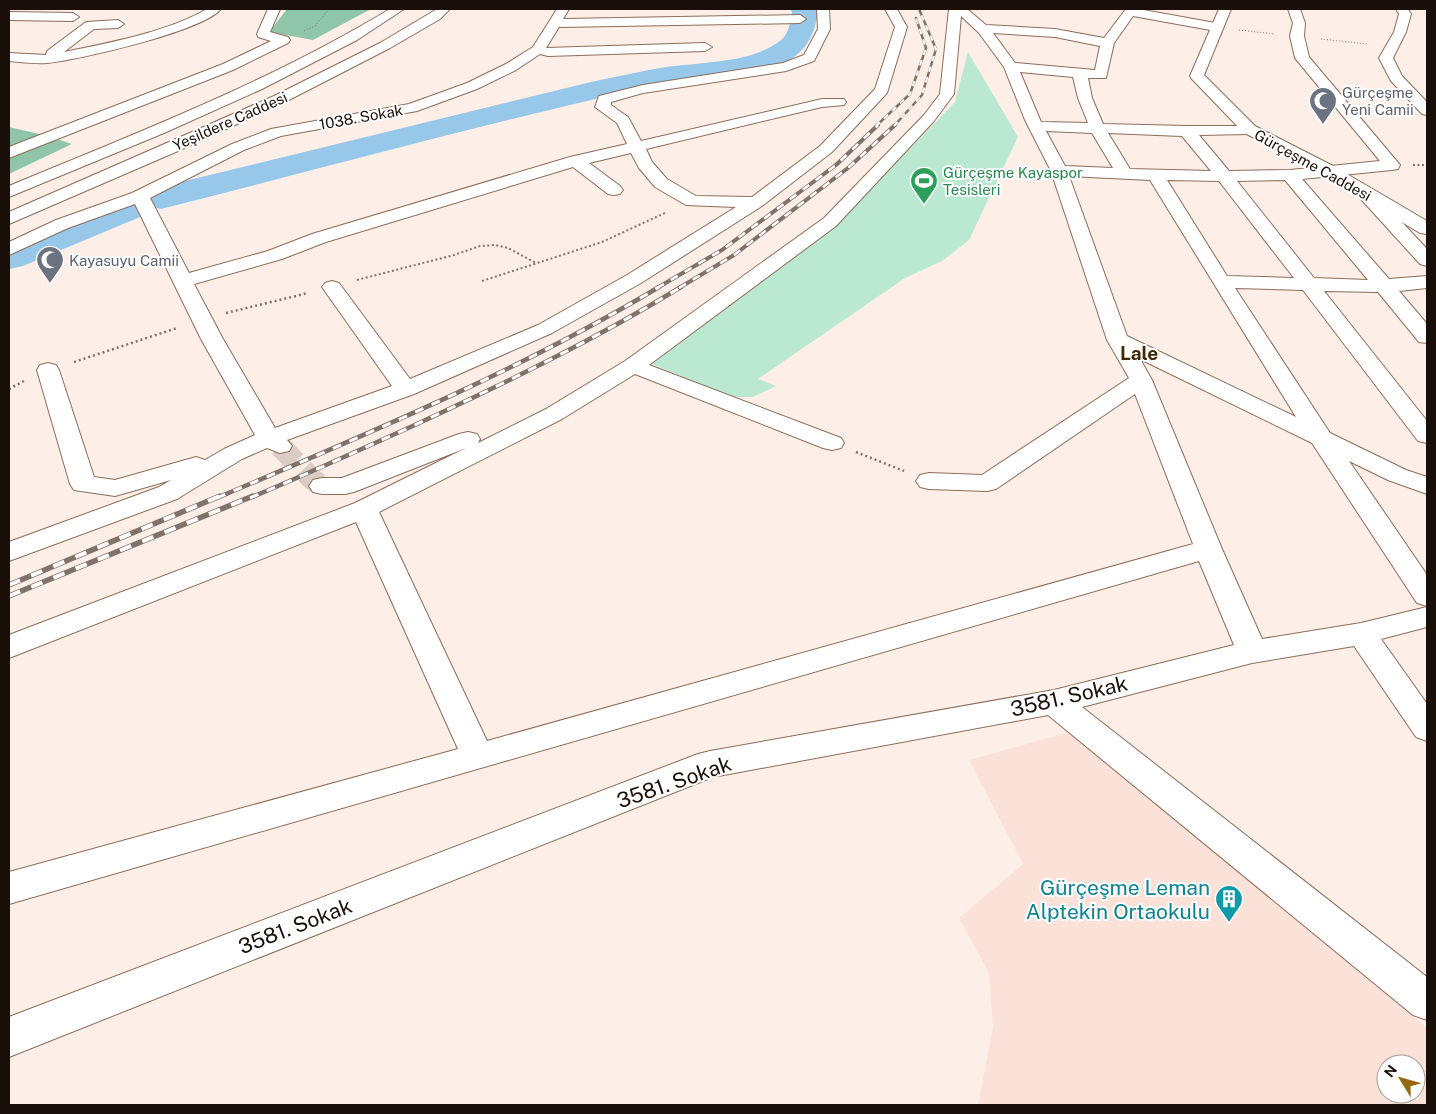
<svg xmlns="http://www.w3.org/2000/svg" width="1436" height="1114" font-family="'Public Sans',sans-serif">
	<rect width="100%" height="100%" fill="#fdefe7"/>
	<path fill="#fbe2d9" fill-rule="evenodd" d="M1084,728l343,300v77h-449l15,-78 -4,-54 -30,-55 64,-54 -54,-104zM1386,1064h30v30h-30z"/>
	<path fill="#bbe8d0" d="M968,52l50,85 -49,103 -27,21 -37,17 -147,101 18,7 -23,11h-21l-80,-33 185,-140 118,-122z"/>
	<g fill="#8fc6a9">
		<path d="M287,9h84l-58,31 -44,-8z"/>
		<path d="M9,127l39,9 24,8 -63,30z"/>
	</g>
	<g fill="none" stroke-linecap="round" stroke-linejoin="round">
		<g fill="#97c8ea" fill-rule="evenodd">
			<path d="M790,9h26l2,3c-3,21 -11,39 -31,49 -36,17 -79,18 -118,24 -26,3 -53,9 -78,15 -144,34 -287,73 -430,109l-13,-3 -5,-8 5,-8 443,-108c25,-5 50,-11 75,-15 35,-5 87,-4 115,-27 8,-6 9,-19 11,-28z"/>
			<path d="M127,198l13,3 6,8 -6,8 -117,49 -14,3v-26l77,-32z"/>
		</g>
		<path stroke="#dbcdc6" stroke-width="22" stroke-dasharray="22 11" stroke-linecap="butt" d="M280,446l33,34 9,6"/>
		<defs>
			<g id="minor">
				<path d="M207,9h14c-18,22 -142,51 -174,54 -12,1 -26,-1 -38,-2v-8l37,2 1,-4 39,-29 32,-2 6,4 -6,4 -24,1 -30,23c45,-9 103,-20 143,-43z"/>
				<path d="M268,9h12l-10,23 18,5 2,3 -2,3 -55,27 -224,88v-11l214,-83 48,-23 -13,-4 -1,-3z"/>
				<path d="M557,9h12l-6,10 237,-4 6,4 -6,4 -241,4 -13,21 159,-5 7,4 -7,4 -157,5 -8,-2 -24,16 -39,19 -60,22 -136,25 -37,14 -94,48 39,75 79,-22 44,-17 258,-77 57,-13 -10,-21 -22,-16 4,-11 44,-11 140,-22 21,-8 14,-26 -1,-20h12l1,20 -16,32 -28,10 -143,22 -32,9v3l17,12 13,24 181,-42h22l2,3 -2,3 -22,2 -176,42 6,13 15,17 29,17 56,1 68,-51 55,-57 20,-62 -10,-18h12l10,18 -20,66 -55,59 -70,54 -121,77 -89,50 -138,61 -127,46 5,6 -3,5 -9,2 -13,-5 -25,11 -65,40 -168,62v-19l150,-55 12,-7 -56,16 -41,-6 -4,-6 -33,-114 3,-5 8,-2 8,2 3,5 35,107 21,3 81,-23 9,3 19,-11 31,-14 -54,-96 -66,-135 -67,24 -59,27v-13l47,-22 76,-27 100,-49 39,-15 138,-25 58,-21 39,-19 27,-17zM631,153l8,15 16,19 31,18 50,2 -109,68 -89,50 -128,54 -71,-96 -7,-2 -7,2 -3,4 70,99 -117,42 -52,-89 -29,-55 88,-25 44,-17 247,-75 35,27 6,1 6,-1 3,-4 -3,-4 -31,-23z"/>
				<path d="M949,9h18l19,16 69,4 49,9 22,-29h12l83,15 1,3 -6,4 -83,-15 -19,27 -8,35h-18l4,20 11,26 84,2h68l2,3 -2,3 -6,2 -50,1 30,36 61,-1 90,-9 -85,-103 -5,-22 3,-13 -5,-14h12l5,14 -1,13 5,21 91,108 -2,4 -6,1 -90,9 87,100 38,-3v12l-28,3 28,33v19l-8,-1 -41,-50 -54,-1 103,130v22l-9,-2 -115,-151 -68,-2 95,145 76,37 21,7v17l-39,-14 -39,-19 78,114v31l-10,-3 -105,-160 -172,-84 12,21 70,169 40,90 99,-16 66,-16v20l-46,12 46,65v37l-11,-4 -62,-91 -102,17 -170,44 345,270v43l-14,-5 -365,-300 -335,62 -704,280v-40l689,-263 12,-3 344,-61 180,-45 -35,-84 -1190,343v-32l449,-123 -102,-227 -347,136v-23l346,-132 111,-55 -112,44 -9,2h-23l-9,-2 -4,-6 4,-6 9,-2h20l117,-44 9,-2 9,2 3,5 -2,4 68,-34 79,-48 199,-143 100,-103 16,-21zM961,16l18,17 25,34 21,53 26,51 56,169 22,38 -147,97 -53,-2 -9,2 -4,6 4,6 9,2 58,2 9,-2 139,-95 58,150 -706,197 -108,-229 183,-93 73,-45 188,74 9,2 9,-2 3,-5 -3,-5 -192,-73 187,-139 98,-105 20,-27zM993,33l62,4 45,9 -5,24 -80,-7zM1020,72l53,5 5,21 10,25 -47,-1zM1046,131l46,2 21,35 -48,-2zM1108,133l74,3 29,35 -81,-2zM1069,176l81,4 146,237 -169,-81zM1167,180l52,1 75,97 -67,-2zM1285,180l83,100 -54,-2 -77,-97z"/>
				<path d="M1396,9h12l3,5 -5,18 -13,26 9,18 25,26v13l-5,-1 -31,-33 -12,-23 15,-26 5,-18z"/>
				<path d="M9,12l64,1 6,4 -6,4 -64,-1z"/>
				<path d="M1365,188l6,1 56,60v17l-7,-2 -61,-67 -3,-4 3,-4z"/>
			</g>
			<path id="major" d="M1219,9h12l-27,66 51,51 80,41 92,54v13l-7,-1 -97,-58 -80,-43 -51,-53 -2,-3z"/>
			<g id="highway">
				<path d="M390,9h14l-47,31 -95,49 -98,44 -155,64v-11c130,-54 260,-104 381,-177z"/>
				<path d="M437,9h13l-10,10 -50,29 -105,54 -107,49 -169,73v-12l265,-116 106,-53z"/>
			</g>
		</defs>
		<use href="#minor" stroke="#8c6d5b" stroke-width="2"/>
		<use href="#major" stroke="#8c6d5b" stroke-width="2"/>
		<use href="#highway" stroke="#8c6d5b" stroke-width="2"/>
		<g stroke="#80746c" stroke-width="1" stroke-dasharray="1 2" stroke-linecap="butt">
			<path d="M1239,30l36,4"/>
			<path d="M304,31l11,-5 14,-17"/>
			<path d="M1321,39l46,5"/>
		</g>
		<g stroke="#80746c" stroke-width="2" stroke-dasharray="2 2.5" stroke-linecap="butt">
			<path d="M1413,165h14"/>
			<path d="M357,280l97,-25 26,-9 15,-1 13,3 28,15"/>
			<path d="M482,281l120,-39 65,-30"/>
		</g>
		<g stroke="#80746c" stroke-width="2.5" stroke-dasharray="2 3" stroke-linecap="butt">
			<path d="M226,313l82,-20"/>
			<path d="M74,362l103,-34"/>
			<path d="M9,389l15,-8"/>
			<path d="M856,452l48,19"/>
		</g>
		<use href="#minor" fill="#fff" fill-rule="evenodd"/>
		<use href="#major" fill="#fff" fill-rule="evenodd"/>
		<use href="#highway" fill="#fff" fill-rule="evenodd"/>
		<defs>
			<g id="rail-far3">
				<path d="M876,126l34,-32 16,-46 -10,-30"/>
				<path d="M894,126l28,-31 14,-46 -17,-40"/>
			</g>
			<g id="rail-far2">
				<path d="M657,288l65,-38 114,-85 42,-40"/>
				<path d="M679,288l55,-33 114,-87 47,-43"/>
			</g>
			<g id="rail-far1">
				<path d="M217,498c150,-64 302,-127 442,-211"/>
				<path d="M250,498c57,-24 112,-49 167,-74 90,-42 179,-85 264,-137"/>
			</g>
			<g id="rail">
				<path d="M9,585l211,-89"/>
				<path d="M9,596l244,-100"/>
			</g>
		</defs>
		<use href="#rail-far3" stroke="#7f726b" stroke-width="2.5"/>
		<use href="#rail-far2" stroke="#7f726b" stroke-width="4"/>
		<use href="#rail-far1" stroke="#7f726b" stroke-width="4.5"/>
		<use href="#rail" stroke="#7f726b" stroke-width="5.5"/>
		<use href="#rail-far3" stroke="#fff" stroke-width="2" stroke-dasharray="5.5" stroke-linecap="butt"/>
		<use href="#rail-far2" stroke="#fff" stroke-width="2.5" stroke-dasharray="8" stroke-linecap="butt"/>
		<use href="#rail-far1" stroke="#fff" stroke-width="3" stroke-dasharray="9" stroke-linecap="butt"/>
		<use href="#rail" stroke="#fff" stroke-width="4" stroke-dasharray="12" stroke-linecap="butt"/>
	</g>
	<defs>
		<symbol id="mosque-pin" viewBox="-11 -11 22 30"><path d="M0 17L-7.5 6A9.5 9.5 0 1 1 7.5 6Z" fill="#6b7280" stroke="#fff"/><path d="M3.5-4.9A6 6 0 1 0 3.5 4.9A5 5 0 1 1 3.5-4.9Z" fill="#fff"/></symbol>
		<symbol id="stadium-pin" viewBox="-11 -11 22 30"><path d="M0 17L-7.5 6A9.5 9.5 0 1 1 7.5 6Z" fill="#2e9e5b" stroke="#fff"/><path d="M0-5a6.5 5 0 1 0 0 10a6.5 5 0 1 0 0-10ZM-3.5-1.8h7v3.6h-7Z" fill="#fff"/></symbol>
		<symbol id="building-pin" viewBox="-11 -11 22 30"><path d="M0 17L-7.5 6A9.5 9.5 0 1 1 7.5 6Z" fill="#0f9aa8" stroke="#fff"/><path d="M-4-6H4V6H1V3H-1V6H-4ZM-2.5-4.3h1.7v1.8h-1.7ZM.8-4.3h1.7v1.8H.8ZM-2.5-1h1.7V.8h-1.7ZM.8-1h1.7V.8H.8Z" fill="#fff"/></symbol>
	</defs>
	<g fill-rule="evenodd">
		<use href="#mosque-pin" x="1307" y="85" width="32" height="43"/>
		<use href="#stadium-pin" x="908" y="165" width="32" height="43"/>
		<use href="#mosque-pin" x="34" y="244" width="32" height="43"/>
		<use href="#building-pin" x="1213" y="883" width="32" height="43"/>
	</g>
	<g text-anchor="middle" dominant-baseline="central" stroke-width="4" stroke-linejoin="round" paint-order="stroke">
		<g font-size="15" fill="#5b616d" stroke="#fff" text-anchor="start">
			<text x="1342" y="92">Gürçeşme<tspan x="1342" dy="17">Yeni Camii</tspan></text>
			<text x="69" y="260">Kayasuyu Camii</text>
		</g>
		<g font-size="15" fill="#1a0f08" stroke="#fff">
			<text transform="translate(361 117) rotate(-10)">1038. Sokak</text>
			<text transform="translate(230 121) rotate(-24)">Yeşildere Caddesi</text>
			<text transform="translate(1313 165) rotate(29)">Gürçeşme Caddesi</text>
		</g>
		<g font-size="15" fill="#27864d" stroke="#fff" text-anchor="start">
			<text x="943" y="172">Gürçeşme Kayaspor<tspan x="943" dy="17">Tesisleri</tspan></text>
		</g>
		<g font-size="19" font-weight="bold" fill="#3f2a03" stroke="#fff">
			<text x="1139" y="353">Lale</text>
		</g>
		<g font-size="21" fill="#1a0f08" stroke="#fff">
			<text transform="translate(1069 696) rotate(-13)">3581. Sokak</text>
			<text transform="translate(674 782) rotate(-19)">3581. Sokak</text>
			<text transform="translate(295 926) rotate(-21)">3581. Sokak</text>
		</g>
		<g font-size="21" fill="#0d838f" stroke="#fff" text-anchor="end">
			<text x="1210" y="887">Gürçeşme Leman<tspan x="1210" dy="24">Alptekin Ortaokulu</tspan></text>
		</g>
	</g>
	<rect width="1436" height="1114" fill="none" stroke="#1a0f08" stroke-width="20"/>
	<g transform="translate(1401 1079) rotate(307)"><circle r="24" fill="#ffffff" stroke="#a39f9c"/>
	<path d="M0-4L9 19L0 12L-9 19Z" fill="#946813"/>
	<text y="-8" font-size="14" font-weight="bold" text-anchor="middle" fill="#1a0f08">N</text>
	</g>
</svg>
